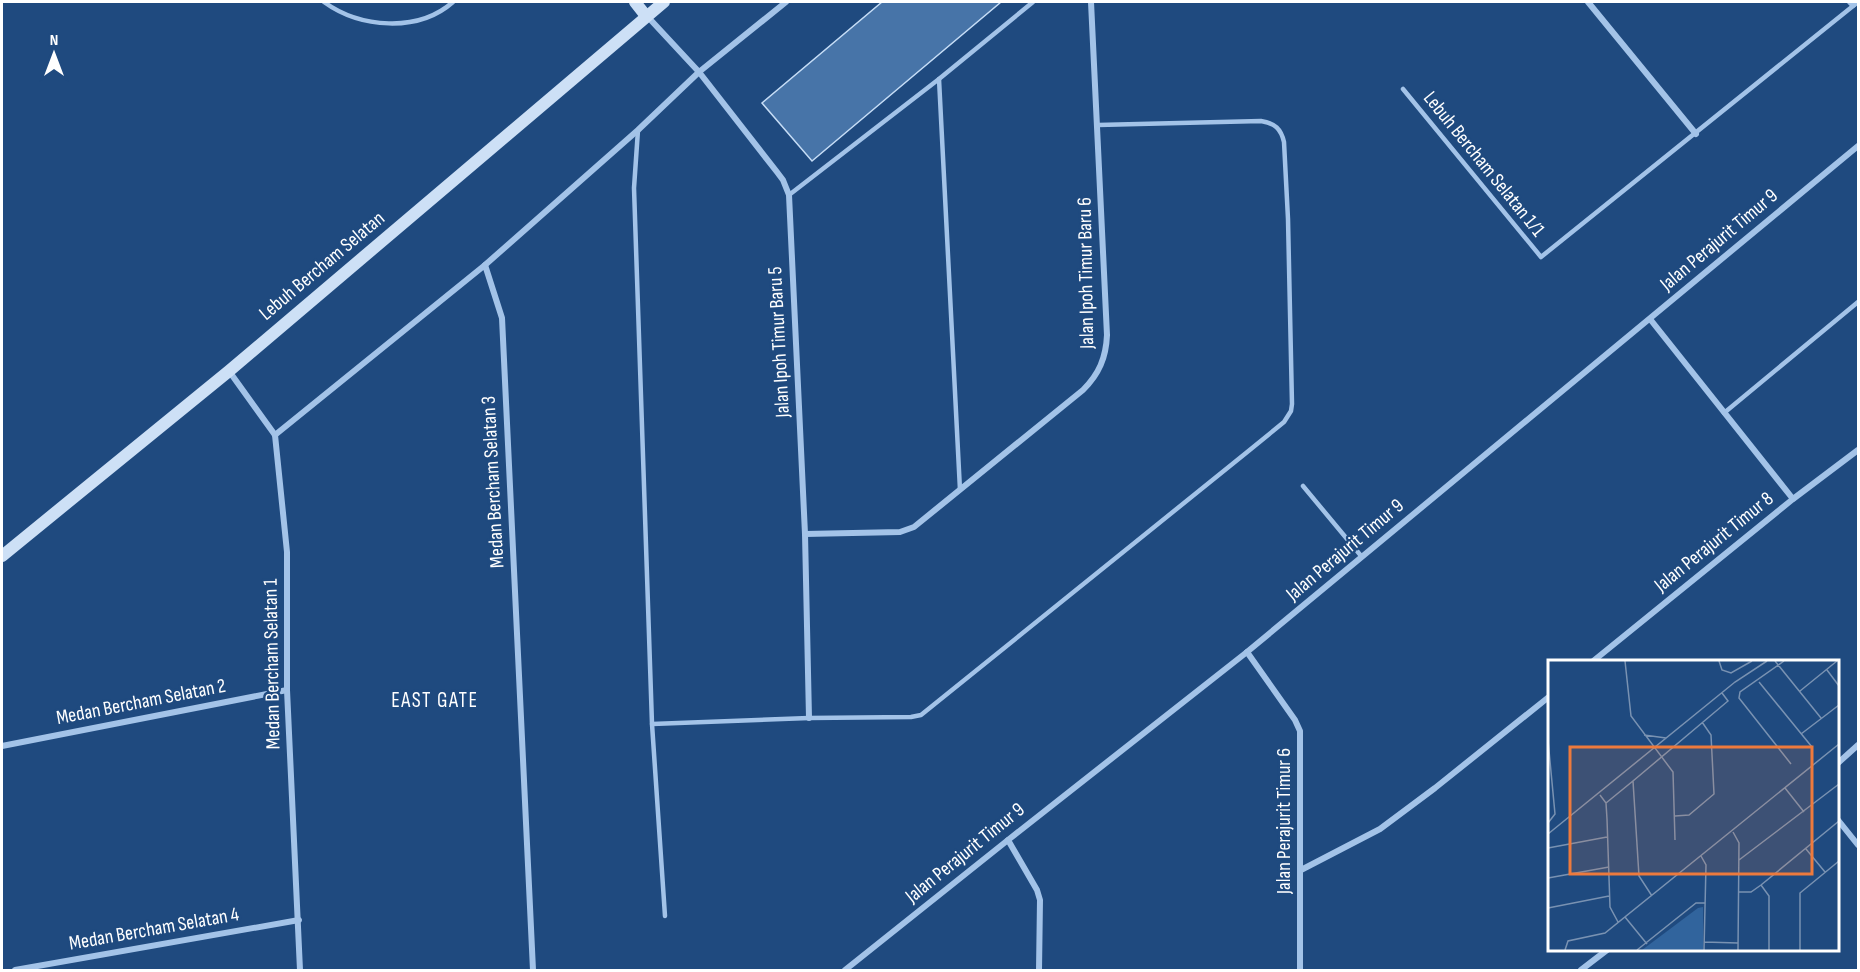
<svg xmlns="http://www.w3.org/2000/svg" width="1860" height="972" font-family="'Sofia Sans Condensed',sans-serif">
	<rect width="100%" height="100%" fill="#1f4a7f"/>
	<path fill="#4774a8" stroke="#c6ddf6" stroke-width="1.5" d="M882,2h119l-189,159 -50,-58z"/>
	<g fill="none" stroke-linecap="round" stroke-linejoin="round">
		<g stroke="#a3c3e8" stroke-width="4.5">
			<path d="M324,2c36,26 94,31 129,0"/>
			<path d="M939,79l21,411"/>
			<path d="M1403,89l138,168 317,-255"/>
			<path d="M638,130l-4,58 18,536 13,192"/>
			<path d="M789,195l150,-116 94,-77"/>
			<path d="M1724,413l134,-111"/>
			<path d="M1303,486l59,71"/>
			<path d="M652,724l157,-6 102,-1 10,-2 325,-262 38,-31 7,-11 1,-7 -4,-185 -4,-77c-3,-13 -9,-19 -23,-21l-163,4"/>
		</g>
		<g stroke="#a3c3e8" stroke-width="6">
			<path d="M1588,2l108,132"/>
			<path d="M1850,2l3,3"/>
			<path d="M647,16l52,56 78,100 6,8 6,15 16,339 4,184"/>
			<path d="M485,265l153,-135 61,-58 87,-70"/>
			<path d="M1650,319l143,180"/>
			<path d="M229,371l46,64 12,117v138l13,280"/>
			<path d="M275,435l210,-170 17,53 31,652"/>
			<path d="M805,534l95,-2 14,-5 169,-137c16,-16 23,-32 24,-55l-16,-333"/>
			<path d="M1247,652l48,68 5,11v239"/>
			<path d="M1592,662l201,-163 65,-49"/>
			<path d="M2,746l285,-56"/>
			<path d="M1838,763l20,-18"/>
			<path d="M1838,820l20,25"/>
			<path d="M1008,840l29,50 3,10 -1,70"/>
			<path d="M1301,870l79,-41 55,-41 115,-92"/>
			<path d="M15,970l284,-50"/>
			<path d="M845,970l163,-130 239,-188 611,-506"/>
			<path d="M1581,970l26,-20"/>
		</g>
		<g stroke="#cde0f6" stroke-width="12">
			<path d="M635,2l11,14"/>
			<path d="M2,556l227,-185 435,-369"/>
		</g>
	</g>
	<g text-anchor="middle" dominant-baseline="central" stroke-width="5" stroke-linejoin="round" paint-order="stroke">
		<g font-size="20" fill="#fff" stroke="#1f4a7f">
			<text transform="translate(1484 164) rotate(51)">Lebuh Bercham Selatan 1/1</text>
			<text transform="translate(1719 240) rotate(-40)">Jalan Perajurit Timur 9</text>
			<text transform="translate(322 266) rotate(-40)">Lebuh Bercham Selatan</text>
			<text transform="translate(1086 273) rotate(-91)">Jalan Ipoh Timur Baru 6</text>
			<text transform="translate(779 342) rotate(-93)">Jalan Ipoh Timur Baru 5</text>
			<text transform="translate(493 482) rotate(-93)">Medan Bercham Selatan 3</text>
			<text transform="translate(1714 542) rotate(-39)">Jalan Perajurit Timur 8</text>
			<text transform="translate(1345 550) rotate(-40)">Jalan Perajurit Timur 9</text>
			<text transform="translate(272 664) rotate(-91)">Medan Bercham Selatan 1</text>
			<text transform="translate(141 702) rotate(-11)">Medan Bercham Selatan 2</text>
			<text transform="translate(1284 821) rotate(-90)">Jalan Perajurit Timur 6</text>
			<text transform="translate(965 853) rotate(-39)">Jalan Perajurit Timur 9</text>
			<text transform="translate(154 929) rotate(-10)">Medan Bercham Selatan 4</text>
		</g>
		<g font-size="21" letter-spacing="1.5" fill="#fff" stroke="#1f4a7f">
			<text x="435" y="700">EAST GATE</text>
		</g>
	</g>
	<g transform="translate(1548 660)">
		<rect width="291" height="291" fill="#1f4a7f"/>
		<path d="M155,247v43h-61l56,-42z" fill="#31649d"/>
		<path fill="none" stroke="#7992b2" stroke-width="1.5" d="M77,1l6,55 42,56 2,68M171,1l3,9 9,3 21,-12M227,1l46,57M236,1l-44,31 -1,6 52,66M279,10l12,16M211,22l53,65M252,31l37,-30M253,74l38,-29M96,75l22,3M0,80l7,74 -7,9M85,121l95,-80 -6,-8M237,128l19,24M52,135l6,8 1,16 3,88 8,15M58,143l27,-22 6,95 13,20M127,156l14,-1 25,-21 -3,-59 -9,-13M185,172l6,11 -1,107M0,174l187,-152 32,-21M0,188l59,-11M258,189l19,23M153,196l5,9 -2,85M191,200l100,-76M0,218l61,-11M213,225l8,11v54M191,232h12l10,-7 78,-64M0,248l61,-12M77,257l22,27M156,282l34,1M17,290l3,-9 37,-8 234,-189M89,290l59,-47h9M252,290v-57l39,-32"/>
		<path fill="#ed7a3d" fill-opacity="0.15" stroke="#ed7a3d" stroke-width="3" d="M22,87h242v127h-242z"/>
		<rect width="291" height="291" fill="none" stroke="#fff" stroke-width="3"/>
	</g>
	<rect width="1860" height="972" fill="none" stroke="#ffffff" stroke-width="6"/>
	<g transform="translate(54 54)" stroke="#1f4a7f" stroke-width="4.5" paint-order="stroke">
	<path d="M0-4.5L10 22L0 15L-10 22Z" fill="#ffffff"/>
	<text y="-9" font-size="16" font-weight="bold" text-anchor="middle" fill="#ffffff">N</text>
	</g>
</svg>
